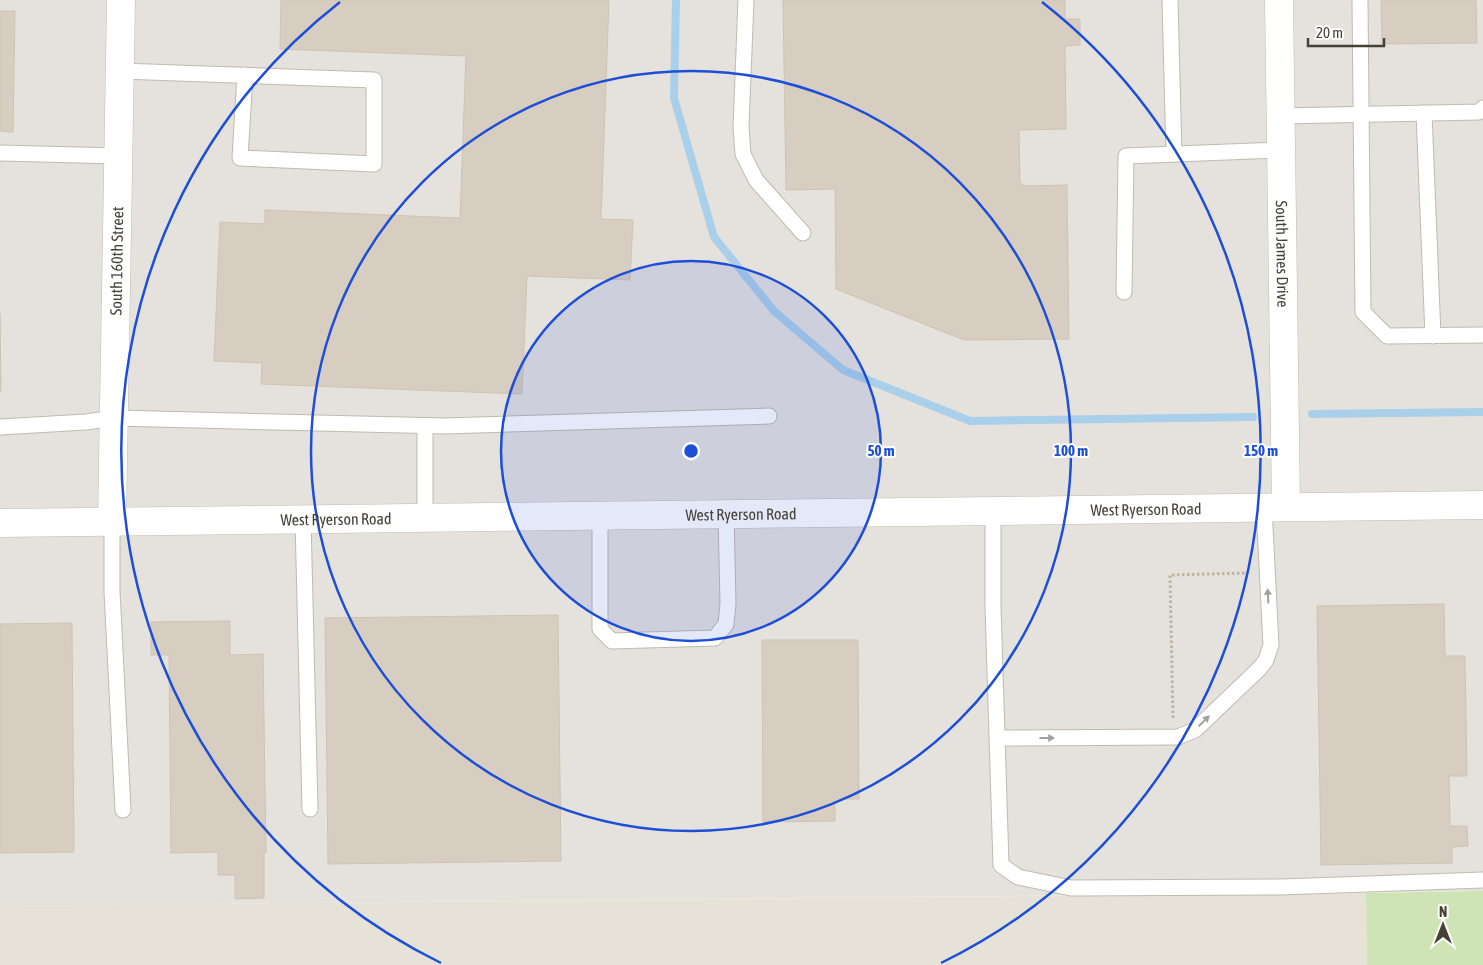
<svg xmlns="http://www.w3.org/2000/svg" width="1483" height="965" font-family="'Asap Condensed',sans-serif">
	<rect width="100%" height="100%" fill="#f3f0e8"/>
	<path fill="#e6e2d7" d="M1366,893l1,72h-1367v-59z"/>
	<path fill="#e5e2dd" d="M0,0h1483v891l-1483,15z"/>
	<path fill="#cee4b4" d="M1483,891v74h-116l-1,-72z"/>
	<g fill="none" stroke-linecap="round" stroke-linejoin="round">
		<g stroke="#a9cfeb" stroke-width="8">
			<path d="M676,0l-2,98 40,139 60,74 69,59 127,51 283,-4"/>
			<path d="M1312,414l171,-2"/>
		</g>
	</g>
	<g fill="#d7cec1" stroke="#cec3b2">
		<path d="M281,0h328l-8,219 32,1 -3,60 -103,-4 -5,118 -261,-10 1,-21 -48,-2 6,-139 45,2v-14l195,8 6,-162 -186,-7z"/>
		<path d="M783,0h282v19h15v26l-15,1 1,83 -47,1 1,53 6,3 41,-1 2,154 -105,1 -128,-51 -1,-100 -49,1z"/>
		<path d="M1381,0h95l1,43 -95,1z"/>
		<path d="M0,11h15l-2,121 -13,-1z"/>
		<path d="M0,313l1,78h-1z"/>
		<path d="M1444,604l1,52h20l2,120h-18l1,50h17l1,20 -16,1v16l-131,2 -4,-259z"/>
		<path d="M558,615l3,246 -233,3 -3,-246z"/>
		<path d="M230,621v34l33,-1 3,199h-2v45l-29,1v-24h-17v-23l-47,1 -2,-198h-18v-33z"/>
		<path d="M72,623l2,229 -74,1v-229z"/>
		<path d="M762,640h96l1,159h-24v22l-72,1z"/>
	</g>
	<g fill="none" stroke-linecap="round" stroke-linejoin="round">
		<defs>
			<g id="lane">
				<path d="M746,0l-5,127 2,27 13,26 47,53"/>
				<path d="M1170,0l4,154"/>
				<path d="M1360,0l3,312 24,24 96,-1"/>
				<path d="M120,71l254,9v84l-134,-6 5,-83"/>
				<path d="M1424,113l9,223"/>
				<path d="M1281,116l198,-4 4,-4"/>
				<path d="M0,153l118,3"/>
				<path d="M1124,292l2,-136 155,-6"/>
				<path d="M425,426v91"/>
				<path d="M0,427l86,-5 28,-4 331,8 324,-10"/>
				<path d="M993,510v97l8,258 17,12 53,11 210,-1 202,-7"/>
				<path d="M600,515v114l12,12 103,-3 11,-14 2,-20 -2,-91"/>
				<path d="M303,519l7,290"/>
				<path d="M112,522v69l11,219"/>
				<path d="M998,738l180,-1 17,-7 65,-62 6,-8 5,-15 -7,-138"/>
			</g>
			<g id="street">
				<path id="s1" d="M1279,0l7,507"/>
				<path id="s2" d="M112,522l9,-522"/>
				<path id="s3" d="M0,523l1483,-18"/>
			</g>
		</defs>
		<use href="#lane" stroke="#c1baae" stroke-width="17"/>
		<use href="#street" stroke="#c1baae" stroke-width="29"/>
		<path stroke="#beb39e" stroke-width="3" stroke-dasharray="2.5 2.5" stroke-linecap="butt" d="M1173,718l-3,-143 77,-2"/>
		<use href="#lane" stroke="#fff" stroke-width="15"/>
		<use href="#street" stroke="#fff" stroke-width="28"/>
	</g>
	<defs><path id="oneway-solid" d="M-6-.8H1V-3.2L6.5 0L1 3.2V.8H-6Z" transform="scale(1.25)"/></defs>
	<g fill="#a2a09b">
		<use href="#oneway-solid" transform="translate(1268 596) rotate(-93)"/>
		<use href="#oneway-solid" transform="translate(1204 721) rotate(-44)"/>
		<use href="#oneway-solid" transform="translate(1047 738)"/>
	</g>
	<circle cx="691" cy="451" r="190" fill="#1d4ed8" fill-opacity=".12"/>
	<g fill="none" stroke="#1d4ed8" stroke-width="2.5">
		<circle cx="691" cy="451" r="190"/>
		<circle cx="691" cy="451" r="380"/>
		<path d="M441 963A570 570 0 0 1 340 2M1042 2A570 570 0 0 1 941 963"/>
	</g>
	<g text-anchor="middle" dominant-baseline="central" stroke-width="4" stroke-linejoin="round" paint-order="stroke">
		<g font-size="16" fill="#464037" stroke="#fff">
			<text stroke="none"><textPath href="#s1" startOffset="254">South James Drive</textPath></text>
			<text stroke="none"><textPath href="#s2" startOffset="261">South 160th Street</textPath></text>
			<text stroke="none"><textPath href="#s3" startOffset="1146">West Ryerson Road</textPath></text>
			<text stroke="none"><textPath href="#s3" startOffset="741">West Ryerson Road</textPath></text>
			<text stroke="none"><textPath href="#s3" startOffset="336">West Ryerson Road</textPath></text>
		</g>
	</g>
	<circle cx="691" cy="451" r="8" fill="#1d4ed8" stroke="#fff" stroke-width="2.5"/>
	<g font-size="15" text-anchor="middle" font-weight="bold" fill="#1d4ed8" stroke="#fff" stroke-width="4" stroke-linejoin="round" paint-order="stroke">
		<text x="881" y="456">50 m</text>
		<text x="1071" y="456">100 m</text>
		<text x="1261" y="456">150 m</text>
	</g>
	<g transform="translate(1443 925)" stroke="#ffffff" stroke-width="4" paint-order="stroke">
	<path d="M0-4L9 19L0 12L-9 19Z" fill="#464037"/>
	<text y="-8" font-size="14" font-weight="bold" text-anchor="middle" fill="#464037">N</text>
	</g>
	<path d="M1308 38v8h76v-8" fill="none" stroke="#464037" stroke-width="2.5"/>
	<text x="1316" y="38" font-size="15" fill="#464037" stroke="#ffffff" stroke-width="4" paint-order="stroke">20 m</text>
</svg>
